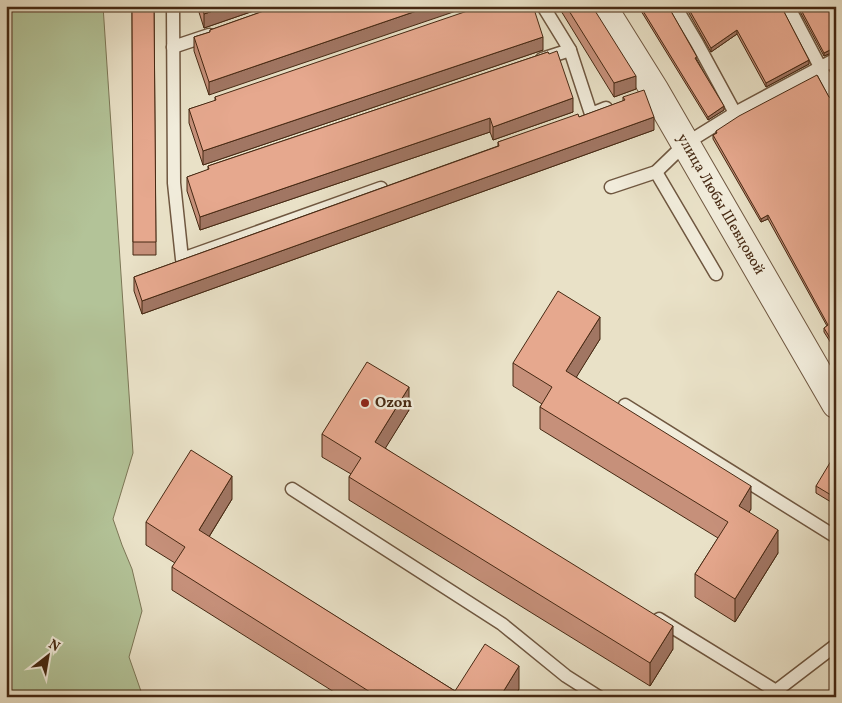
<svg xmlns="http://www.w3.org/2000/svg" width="842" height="703" font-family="Vollkorn,serif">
	<rect width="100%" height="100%" fill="#e9e1c7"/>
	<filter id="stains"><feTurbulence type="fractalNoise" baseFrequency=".004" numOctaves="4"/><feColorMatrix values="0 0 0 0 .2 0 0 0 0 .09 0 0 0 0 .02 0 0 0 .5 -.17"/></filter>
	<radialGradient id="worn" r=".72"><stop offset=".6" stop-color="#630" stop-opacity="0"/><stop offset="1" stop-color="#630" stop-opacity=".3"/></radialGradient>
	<path fill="#b3c398" stroke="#7c7656" d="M6,6h97l30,447 -20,66 9,26 10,24 10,42 -13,46 14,40h-137z"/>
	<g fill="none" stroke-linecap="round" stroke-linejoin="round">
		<defs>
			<g id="service">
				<path d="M173,6l1,177 8,76 199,-71"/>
				<path d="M543,6l27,44 21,64 15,-6"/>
				<path d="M675,6l22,37 38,70"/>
				<path d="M788,6l48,91"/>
				<path d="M173,47l36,-12"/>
				<path d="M542,59l28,-9"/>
				<path d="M656,172l60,102"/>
				<path d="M611,187l45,-15 29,-28 50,-31 101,-54"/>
				<path d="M625,405l211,132"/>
				<path d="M292,489l210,135 64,52 33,21"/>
				<path d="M659,619l117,72"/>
				<path d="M768,697l68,-52"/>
			</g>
			<g id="tertiary">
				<path id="s1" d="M602,6l53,85 181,313"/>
			</g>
		</defs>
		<use href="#service" stroke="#6f5740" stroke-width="15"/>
		<use href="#tertiary" stroke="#6f5740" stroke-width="30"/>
		<use href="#service" stroke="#f1ecdb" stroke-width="12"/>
		<use href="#tertiary" stroke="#f1ecdb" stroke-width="28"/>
	</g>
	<g fill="#c6907a" stroke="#462913">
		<path d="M132,6h22l2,249h-23z"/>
		<path d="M197,6h71l-64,22z"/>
		<path d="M278,6l-69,89 -15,-44v-14l16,-5v-2z"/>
		<path d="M558,6h34l44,83 -22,8z"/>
		<path d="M638,6h30l56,104 -16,10z"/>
		<path d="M685,6h96l28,58 -43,23 -29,-53 -26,18z"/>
		<path d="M797,6h39v45l-12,5z"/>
		<path d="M543,50l-340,115 -14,-42v-14l26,-8v-4z"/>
		<path d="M548,52l25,60 -80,28 -3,-8 -290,98 -13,-39v-14l21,-7v-4z"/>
		<path d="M836,64v15l-5,-8v-4z"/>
		<path d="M623,97l31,33 -512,184 -8,-23v-14l364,-131v-4l81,-25 44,-16z"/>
		<path d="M829,97l7,4v250l-12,-19v-4l3,-2 -59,-107 -7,3 -48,-83v-4l3,-1v-3z"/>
		<path d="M600,339l-24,38 175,132 -2,3 29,41 -43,69 -40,-25v-23l23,-36 -178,-109v-22l2,-3 -29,-18v-23z"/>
		<path d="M409,410l-24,38 288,201 -23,37 -301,-186v-23l2,-3 -29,-17v-23z"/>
		<path d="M836,464v41l-20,-12v-7z"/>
		<path d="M232,499l-23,38 246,154 64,-2 -5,8h-172l-170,-107v-23l3,-4 -29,-18v-23z"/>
	</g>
	<g fill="#a17663" stroke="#462913">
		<path d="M228,6h40l-64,22v-14z"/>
		<path d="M431,6h40l-262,89v-13z"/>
		<path d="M737,30v4l-26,18v-4z"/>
		<path d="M543,37v13l-340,115v-14z"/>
		<path d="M836,47v4l-12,5v-3z"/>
		<path d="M809,60v4l-43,23v-4z"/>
		<path d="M636,76v13l-22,8v-14z"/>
		<path d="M573,98v14l-80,28v-13z"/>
		<path d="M724,106v4l-16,10v-3z"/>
		<path d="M654,117v13l-512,184v-13z"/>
		<path d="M490,118v14l-290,98v-13z"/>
		<path d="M768,215v4l-7,3v-3z"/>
		<path d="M600,317v22l-34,55v-23z"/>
		<path d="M409,387v23l-34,55v-23z"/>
		<path d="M232,476v23l-33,54v-23z"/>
		<path d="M751,486v23l-12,20v-23z"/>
		<path d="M778,530v23l-43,69v-23z"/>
		<path d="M673,626v23l-23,37v-23z"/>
		<path d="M519,666v23l-5,8h-14z"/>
	</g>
	<g fill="#e6a88e" stroke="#462913">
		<path d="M132,6h22l2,236h-23z"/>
		<path d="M202,6h26l-24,8z"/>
		<path d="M278,6h153l-222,76 -15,-45 16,-5v-2z"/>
		<path d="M482,6h51l10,31 -340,114 -14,-42 27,-9 -1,-3z"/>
		<path d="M566,6h26l44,70 -22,7z"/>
		<path d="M640,6h28l29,51 -2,1 29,48 -16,11z"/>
		<path d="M687,6h94l28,54 -43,23 -29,-53 -26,18z"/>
		<path d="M799,6h37v41l-12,6z"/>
		<path d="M557,51l16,47 -80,29 -3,-9 -290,99 -13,-40 22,-8 -1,-3 340,-114 1,2z"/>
		<path d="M836,64v11l-5,-8z"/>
		<path d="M817,75l12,22 7,4v247l-12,-20 4,-3 -60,-110 -7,4 -48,-84 4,-2 -1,-2 23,-15z"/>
		<path d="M644,90l10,27 -512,184 -8,-24 365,-131 -1,-4 80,-28 1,3 46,-17 -2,-3z"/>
		<path d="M558,291l42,26 -34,54 185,115 -12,20 39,24 -43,69 -40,-25 33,-52 -188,-115 12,-20 -39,-24z"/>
		<path d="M367,362l42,25 -34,55 298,184 -23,37 -301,-186 12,-19 -39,-24z"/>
		<path d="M191,450l41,26 -33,54 256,161 30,-47 34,22 -19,31h-122l-206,-130 13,-20 -39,-25z"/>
		<path d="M831,461l5,3v34l-20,-12z"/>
	</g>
	<circle fill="#8f2418" stroke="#f1ecdb" stroke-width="2" cx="365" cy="403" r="5"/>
	<g text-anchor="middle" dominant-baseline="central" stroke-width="5" stroke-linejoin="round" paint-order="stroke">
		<g font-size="15" fill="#462913" stroke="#f1ecdb">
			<text stroke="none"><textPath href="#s1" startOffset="231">улица Любы Шевцовой</textPath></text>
		</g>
		<g font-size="15" font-weight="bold" fill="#462913" stroke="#f1ecdb" text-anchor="start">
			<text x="375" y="403">Ozon</text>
		</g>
	</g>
	<rect width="842" height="703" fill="none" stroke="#e9e1c7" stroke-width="25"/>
	<rect x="8" y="8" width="827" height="688" fill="none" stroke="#462913" stroke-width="2.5"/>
	<rect x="12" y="12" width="817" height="678" fill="none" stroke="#462913"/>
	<g transform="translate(48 656) rotate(31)" stroke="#f1ecdb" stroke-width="4" paint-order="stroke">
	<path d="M0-4L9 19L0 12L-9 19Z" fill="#462913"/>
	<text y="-8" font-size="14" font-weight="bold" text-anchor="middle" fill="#462913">N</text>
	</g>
	<rect width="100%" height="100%" filter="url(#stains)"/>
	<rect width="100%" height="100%" fill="url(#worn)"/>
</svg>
